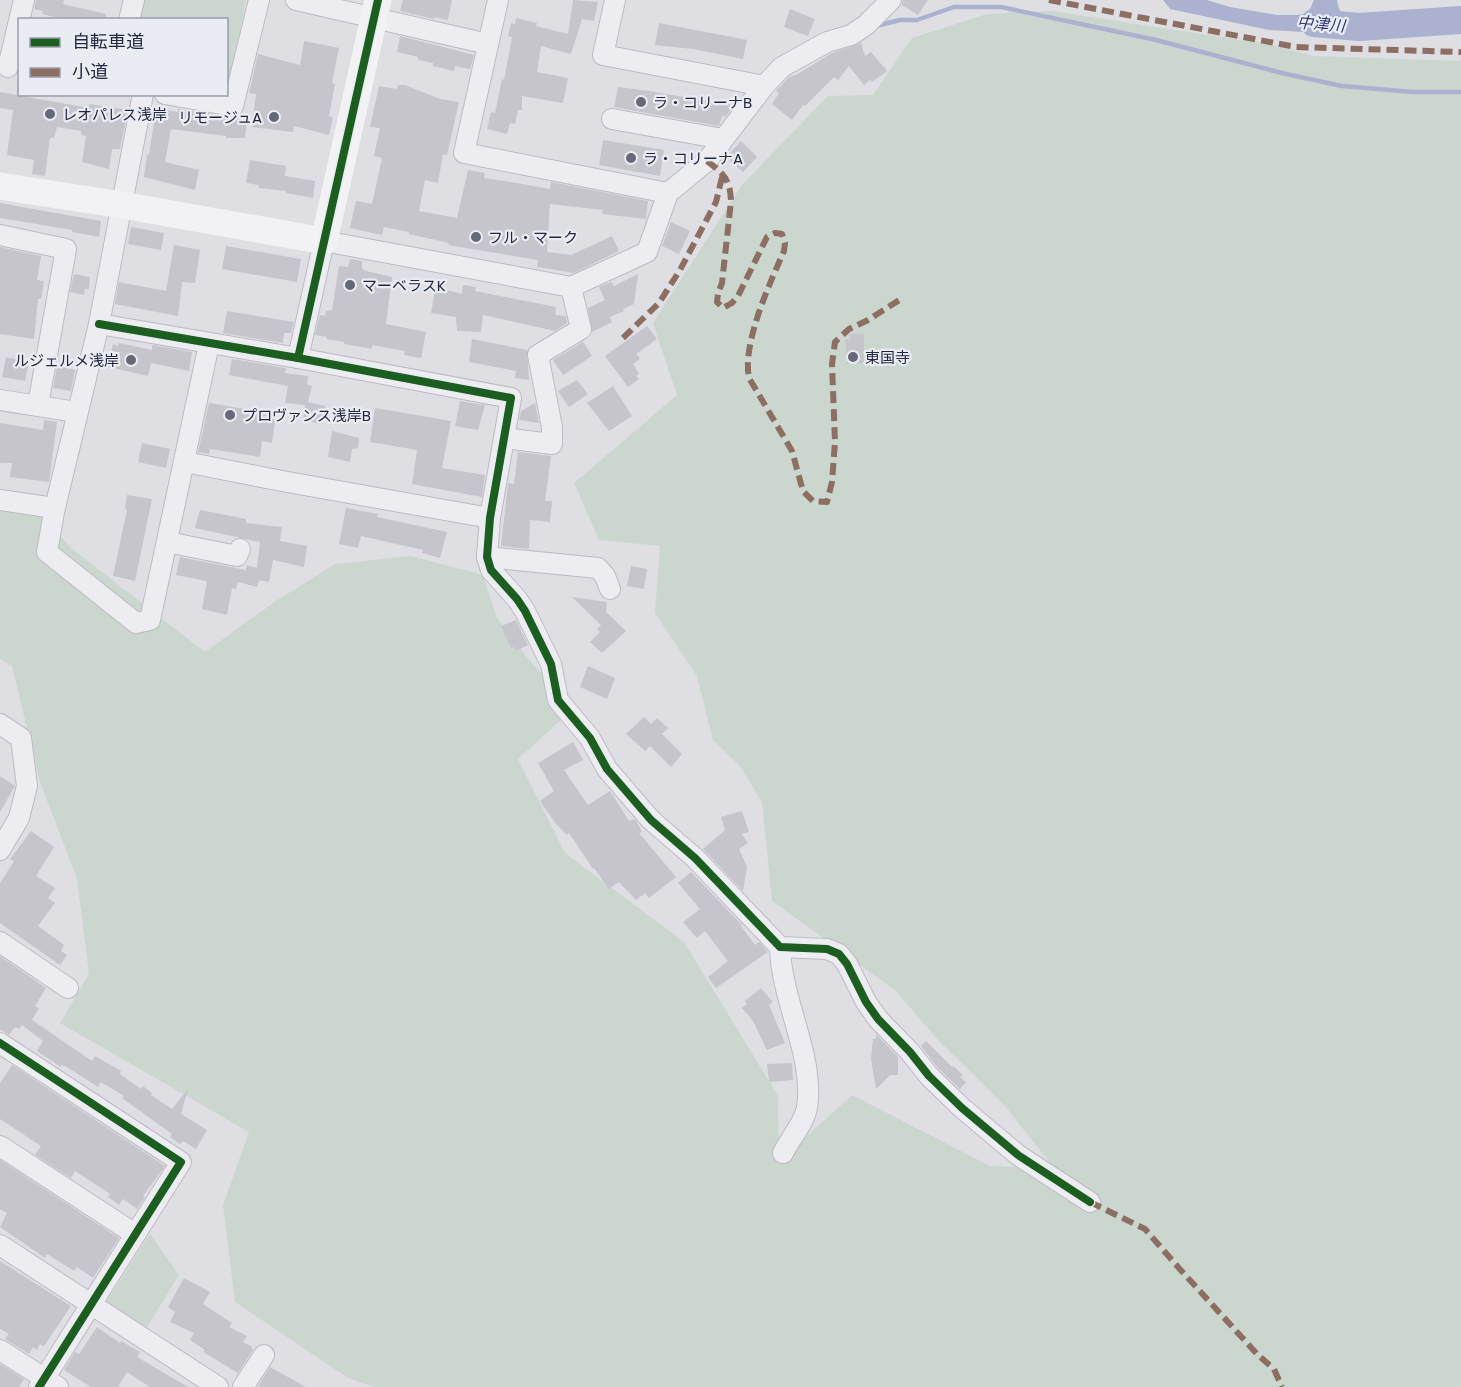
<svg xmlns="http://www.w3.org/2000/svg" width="1461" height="1387" font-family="Poppins,'Noto Sans JP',sans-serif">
	<rect width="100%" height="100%" fill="#dedee3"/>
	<g fill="#cbd7ce">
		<path d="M141,0h105l-19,94 -1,-74h-89z"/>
		<path d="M1052,11l215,33 47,12 147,5v1326h-1087l-26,-9 -113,-76 -12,-97 26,-73 -189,-109 29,-49 -12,-95 -37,-97 -28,-116 -12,-7v-152l42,10 29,31 134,104 71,-51 59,-37 76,-8 72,19 13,41 33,44 15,16 18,43 -44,40 47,94 119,89 94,154 1,65 73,-66 138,71 64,2 -49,-62 -67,-66 -42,-49 -124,-90 -10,-99 -22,-36 -27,-26 -16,-64 -42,-63 5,-67 -61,-6 -25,-57 103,-88 -24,-72 89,-138 86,-89 45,-1 39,-57 75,-24z"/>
		<path d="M150,1234l29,41 -37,60 -40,-26z"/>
	</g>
	<path fill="#aab2d0" d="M1163,0h44l23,7 47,8h20l8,-1 4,-3 5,-11h23c1,11 7,17 15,22l2,13 -85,-5 -99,-21z"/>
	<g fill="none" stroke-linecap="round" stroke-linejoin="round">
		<path stroke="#aab2d0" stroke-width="4.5" d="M876,26l24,-6h17l37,-13h47l155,33 130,34 56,12 71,6h48"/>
		<path stroke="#aab2d0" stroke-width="28" d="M1314,23l45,4 102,-7"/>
	</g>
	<g fill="#c5c5cb">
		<path d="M36,0h28l-1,4 43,10v6h-39l-25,-6 1,-3 -9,-2z"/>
		<path d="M403,0h49l-4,20 -14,-3v2l-34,-8z"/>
		<path d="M573,0l25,2 -4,19 -12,-2 -11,35 -30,-8 -4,26 31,6 -5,25 -41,-7v14h-4l-3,14 -5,-1 -3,11 -20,-5 4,-17 4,1 7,-34 2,1 8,-43 -4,-1 3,-13 4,1 1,-6 21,5 -1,3 32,8z"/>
		<path d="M903,0h25l-10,15 -16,-10z"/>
		<path d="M790,9l25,10 -7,17 -24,-9z"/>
		<path d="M659,23l88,17 -4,19 -50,-10 -38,-4z"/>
		<path d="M400,36l74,19 -4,14 -15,-3 -1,5 -21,-5v-3l-15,-3v-3l-21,-5z"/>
		<path d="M304,41l35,7 -7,35 3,1 -6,32 4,1 -4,18 -35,-9 -1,6 -41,-5 4,-33 -7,-1 9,-39 42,11z"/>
		<path d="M861,43l4,13 6,-4 16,19 -15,11 -2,-2 -6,5 -15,-19 -11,14 -4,-3 -29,29 -2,-1 -11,15 -20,-16 7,-11 -3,-2 13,-14 7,-2 36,-22z"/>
		<path d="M398,85h7l35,14 19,3 -12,53 -4,-1 -5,29 -13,-3 -6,31 38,7 11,-48 17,3 -1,5 27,4 39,7 1,-7 97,19 -2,18 -44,-5 1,-4 -53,-6 -3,48 24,3 41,-19 7,15 -45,22 -37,-6 1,-7 -90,-15 1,-2 -40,-9v-2l-25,-5 -2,8 -32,-7 6,-27 16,3 10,-46 -8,-2 6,-28 -10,-1 9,-41 18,3z"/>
		<path d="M618,87l31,4 82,14 -1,6 -5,6 -3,-1 -3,10 -105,-19z"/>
		<path d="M0,92l89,16v-4l39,6 -8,39h-8l-3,20 -27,-7 4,-26 -5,-1v-4l-24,-4 -3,11h-4l-5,38 -13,-2 2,-14 -27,-5 6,-45 -13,-2z"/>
		<path d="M158,109l20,3v-3l69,10 -2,19h-19v-2l-55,-7 -6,33 34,8 -4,20 -51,-13 3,-23 2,1 6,-39h2z"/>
		<path d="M603,140l61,10 -4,26 -61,-11z"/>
		<path d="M741,141l16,16 -14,15 -17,-15z"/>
		<path d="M250,160l36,6 -1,10 30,5 -2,17 -27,-5v-2l-27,-3v-3l-13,-2z"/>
		<path d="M0,203l101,18 -2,16 -27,-5v-2l-72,-12z"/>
		<path d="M671,222l19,9 -11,23 -17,-8z"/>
		<path d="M131,227l33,6 -3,17 -33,-6z"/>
		<path d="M174,245l26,5 -5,33 -13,-1 -4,34 -63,-12 4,-22 47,9z"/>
		<path d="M226,246l75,13 -4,23 -75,-13z"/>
		<path d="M0,247l41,9 -4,24 7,1 -3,18h-3l-4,40 -34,-5z"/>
		<path d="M350,259l12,2v8l4,2 26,6 -6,47 40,8 -5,26 -17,-3 1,-4 -33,-6v4l-28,-5v-2l-18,-3 1,-2 -12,-2 5,-20 5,1 1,-5 6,-1 7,-44 9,1z"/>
		<path d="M74,274l16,3 -1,12h-4l-1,6 -14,-3z"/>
		<path d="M638,274l-4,30 -11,5 1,2 -14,6 2,5 -20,10 -4,-24 17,-8 -6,-13 12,-5 3,4z"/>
		<path d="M463,285l13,2 -1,4 81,16 -1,8 11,1 1,7 -12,8 -72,-16 -2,17 -24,-1 -1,-14 -25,-4 4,-22 7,2 1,-4 19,5z"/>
		<path d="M227,311l67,11 -3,11h-7l-1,10 -60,-10z"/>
		<path d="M647,326l10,13 -21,15 4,5 -7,5 6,10 -3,2 3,3 -11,8 -23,-31z"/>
		<path d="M850,334h14v29h-17l-2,-24 5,1z"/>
		<path d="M472,339l55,11 2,30 -14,-2 1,-7 -47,-9z"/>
		<path d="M583,342l9,14 -29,19 -10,-15z"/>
		<path d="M119,343l33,7v-5l40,7 -3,19 -38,-8 -3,13 -40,-9 5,-23 5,2z"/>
		<path d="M6,357l23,5 -4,19 -23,-4z"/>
		<path d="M232,359l54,9 -1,5 23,3 -1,8 5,2 -4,16 17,4 -4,18 -18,-4 2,-15 -20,-2 3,-17 -59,-11z"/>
		<path d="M57,366l18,4 -4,21 -18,-3z"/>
		<path d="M577,380l11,14 -19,13 -11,-16z"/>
		<path d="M613,386l19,30 -23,15 -22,-28z"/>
		<path d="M460,401l25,4 -7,25 -23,-4z"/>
		<path d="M209,403l67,11 -4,29 -10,-2 -2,16 -50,-8 -1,5 -11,-2z"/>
		<path d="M535,403l4,20 -20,-3 2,-9z"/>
		<path d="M375,408l76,13 -9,47 43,7 -3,22 -70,-13 5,-34 -47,-8z"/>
		<path d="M44,420l13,2 -8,60 -39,-5 2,-14h-12v-40l43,7z"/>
		<path d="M332,431l27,7 -1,10 -6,1 -2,13 -22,-5z"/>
		<path d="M142,443l28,6 -4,19 -28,-6z"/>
		<path d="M518,452l33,4 -6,45h7l-2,21 -20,-2 -1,29 -28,-3 7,-63 6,1z"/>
		<path d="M127,495l25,4 -17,82 -22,-5 14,-66 -2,-1z"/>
		<path d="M346,508l32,6 -1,3 70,15 -7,26 -18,-5 1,-3 -62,-14 -3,12 -19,-4z"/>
		<path d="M200,510l46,9v4l36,4 -2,14 27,5 -3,21 -31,-7 -4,22 -10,-2 -2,7 -19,-5 -2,7 -4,-1 -5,27 -25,-6 5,-28 -31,-6 4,-18 66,13 1,-5 10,3 3,-26 -65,-14z"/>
		<path d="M631,566l16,3 -3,20 -17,-3z"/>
		<path d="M572,597l35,5 -1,10 20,19 -24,22 -12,-11 10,-10 -3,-3 4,-4z"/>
		<path d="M516,620l12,25 -12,6 -1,-4 -4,1 -10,-22z"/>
		<path d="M588,666l27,12 -8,21 -27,-12z"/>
		<path d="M644,717l7,7 6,-6 11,10 -6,6 20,20 -11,13 -21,-21 -5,5 -19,-17z"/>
		<path d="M573,742l10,18 -19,10 24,35 22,-14 19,30 5,-2 3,3 5,10 -3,1 37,44 -27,21 -4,-5 -9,7 -17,-18 -10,7 -15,-21 -1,1 -24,-36 -2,2 -11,-11 -16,-23 14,-10 -16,-28z"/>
		<path d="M0,776l15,10 -15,26z"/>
		<path d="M742,811l7,21 -7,2 6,9 -9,6 8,18 -4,24 -40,-42 22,-19 -4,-13z"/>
		<path d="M31,831l23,16 -18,29 19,12 -7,10 7,5 -17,23 26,19 -3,6 6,4 -7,10 -60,-42v-40l14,-22 -4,-2z"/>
		<path d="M691,872l51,53 -1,1 14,19 4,-3 9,10 -52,36 -8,-11 20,-16 -23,-30 -8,7 -14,-16 17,-13 -22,-26z"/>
		<path d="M0,956l46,32 -11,18 4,2 -7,12 60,41 3,-5 26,15 -1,3 21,15 2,-3 9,7 -1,2 21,14 16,-20 -7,25 26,16 -11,19 -13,-8 -3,3 -10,-7 2,-3 -50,-36 2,-2 -23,-14 -3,5 -31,-20 -5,-2 -1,2 -24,-16 6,-10 -21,-16 -3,4 -4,-2 -6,8 -9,-6z"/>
		<path d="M761,988l12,14 -4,3 16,38 -18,7 -14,-29 -11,-13 5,-4 -2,-3z"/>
		<path d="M876,1034l22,23v18h-8l-14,14 -5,-30 2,-20h3z"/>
		<path d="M926,1041l26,26 1,-1 10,9 -3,2 6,5 -6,7 -22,-21 -17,-22z"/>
		<path d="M792,1063l1,17 -24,2 -2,-18z"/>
		<path d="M12,1065l153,101 -22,30 2,1 -8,12 -14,-10 -4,6 -11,-8 2,-3 -35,-23 -4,7 -36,-23 6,-9 -41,-27v-36z"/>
		<path d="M0,1160l119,78 -26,40 -16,-11 -3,4 -27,-17 -2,4 -45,-31 7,-14 -7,-4z"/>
		<path d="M0,1261l71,45 -27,40 -4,-2 -3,6 -4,-3 -4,7 -24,-15 4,-5 -9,-5z"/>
		<path d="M184,1278l26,14 -7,12 29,19 -3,4 18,9 -4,6 8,4 2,4 -15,23 -35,-21 2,-2 -15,-10 4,-7 -24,-11 5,-10 -7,-5z"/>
		<path d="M97,1327l23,16 1,-2 19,11 -3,5 51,30h-38l-23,-15 -9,15h-27l-27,-17 11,-18 4,2z"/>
		<path d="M0,1364l24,15 -5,8h-19z"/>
		<path d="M270,1367l36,20h-45l-3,-1z"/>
	</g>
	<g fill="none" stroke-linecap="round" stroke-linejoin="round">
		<defs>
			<g id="street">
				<path d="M296,0l192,44"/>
				<path d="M498,0l-34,153 204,40"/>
				<path d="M615,0l-12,55 161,31"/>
				<path d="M129,20l5,-20"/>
				<path d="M8,67l16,-67"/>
				<path d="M143,94l-44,230 -45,188 -7,40 89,71 14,-3 59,-276"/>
				<path d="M165,94l68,12 26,-106"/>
				<path d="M612,119l111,20"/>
				<path d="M0,235l66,14 -28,156"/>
				<path d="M99,324l199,34 213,40 -21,120 -3,39 4,13 26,29 8,12 26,53 7,36 32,38 17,31 44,51 44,38 85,89 47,2 12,5 8,10 19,38 12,17 32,33 19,24 33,32 56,47 72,47"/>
				<path d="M298,358l26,-117 247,46 76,-35 21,-59 39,-32 57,-75 18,-19 45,-25 24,-7 15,-10 25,-25"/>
				<path d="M0,400l76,12"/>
				<path d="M504,438l48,6v-17l-14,-72 43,-26 -10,-42"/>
				<path d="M185,462l97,19 208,37"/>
				<path d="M0,500l54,8"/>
				<path d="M167,542l70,14 3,-7"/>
				<path d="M487,557l111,11 7,8 5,13"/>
				<path d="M0,724l21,14 6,48 -8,32 -19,32"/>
				<path d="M0,942l68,46"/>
				<path d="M780,947c1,54 35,109 27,161 -3,15 -17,31 -24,45"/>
				<path d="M0,1043l181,119 -142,225"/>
				<path d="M0,1146l135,88"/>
				<path d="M0,1245l218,142"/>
				<path d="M0,1350l58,37"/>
				<path d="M243,1387l21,-32"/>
			</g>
		</defs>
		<use href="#street" stroke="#bbbbc1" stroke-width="22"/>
		<use href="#street" stroke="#ededf1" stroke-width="20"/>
		<path stroke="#f2f2f5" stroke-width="27" d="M0,186l122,19 202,36 54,-241"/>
		<g stroke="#8d6e63" stroke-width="6" stroke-dasharray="12 6" stroke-linecap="butt">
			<path d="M1049,0l247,47 165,5"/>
			<path d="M707,161c17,13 23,18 24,40l-9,82 -4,10 -1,9 6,6 9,-5 6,-7 29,-59 8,-4 7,1 3,9 -1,8c-14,32 -42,92 -35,127l43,73 11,40 10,10 14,1 5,-20 3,-40 -3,-78 3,-22 14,-13 19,-9 33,-21"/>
			<path d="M623,338l36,-35 21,-33 36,-68 7,-29"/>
			<path d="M1090,1202l55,27 33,38 79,87 17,15 8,18"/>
		</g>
		<defs>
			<g id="cycleway">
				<path d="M99,324l199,34 213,40 -21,120 -3,39 4,13 26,29 8,12 26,53 7,36 32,38 17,31 44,51 44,38 85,89 47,2 12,5 8,10 19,38 12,17 32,33 19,24 33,32 56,47 72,47"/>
				<path d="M298,358l80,-358"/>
				<path d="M0,1043l181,119 -142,225"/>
			</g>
		</defs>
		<use href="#cycleway" stroke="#eaecf4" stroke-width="11"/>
		<use href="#cycleway" stroke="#1b5e20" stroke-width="8"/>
	</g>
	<g fill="#666777" stroke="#eaecf4" stroke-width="2">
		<circle cx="641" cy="102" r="6"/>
		<circle cx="50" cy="114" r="6"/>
		<circle cx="274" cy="117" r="6"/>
		<circle cx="631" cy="158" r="6"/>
		<circle cx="476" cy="237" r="6"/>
		<circle cx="350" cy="285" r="6"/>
		<circle cx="853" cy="357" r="6"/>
		<circle cx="131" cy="360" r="6"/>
		<circle cx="230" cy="415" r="6"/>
	</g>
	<g text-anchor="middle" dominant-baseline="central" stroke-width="4.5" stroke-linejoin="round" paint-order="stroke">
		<g font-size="15" fill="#25273d" stroke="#eaecf4" text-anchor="start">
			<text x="653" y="102">ラ・コリーナB</text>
			<text x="62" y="114">レオパレス浅岸</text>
			<text x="262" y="117" text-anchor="end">リモージュA</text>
			<text x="643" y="158">ラ・コリーナA</text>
			<text x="488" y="237">フル・マーク</text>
			<text x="362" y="285">マーベラスK</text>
			<text x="865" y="357">東国寺</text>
			<text x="119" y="360" text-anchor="end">ルジェルメ浅岸</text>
			<text x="242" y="415">プロヴァンス浅岸B</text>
		</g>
		<g font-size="16" font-style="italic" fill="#2e3972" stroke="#eaecf4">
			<text transform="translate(1321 24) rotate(5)">中津川</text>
		</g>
	</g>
	<rect x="18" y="18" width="210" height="78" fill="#eaecf4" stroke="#9b9dab" stroke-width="1.5"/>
	<rect x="30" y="38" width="30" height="9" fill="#1b5e20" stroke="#9b9dab" stroke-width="1.5"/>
	<text x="72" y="48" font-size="18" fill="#25273d">自転車道</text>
	<rect x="30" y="68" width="30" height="9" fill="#8d6e63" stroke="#9b9dab" stroke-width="1.5"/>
	<text x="72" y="78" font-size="18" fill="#25273d">小道</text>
</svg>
